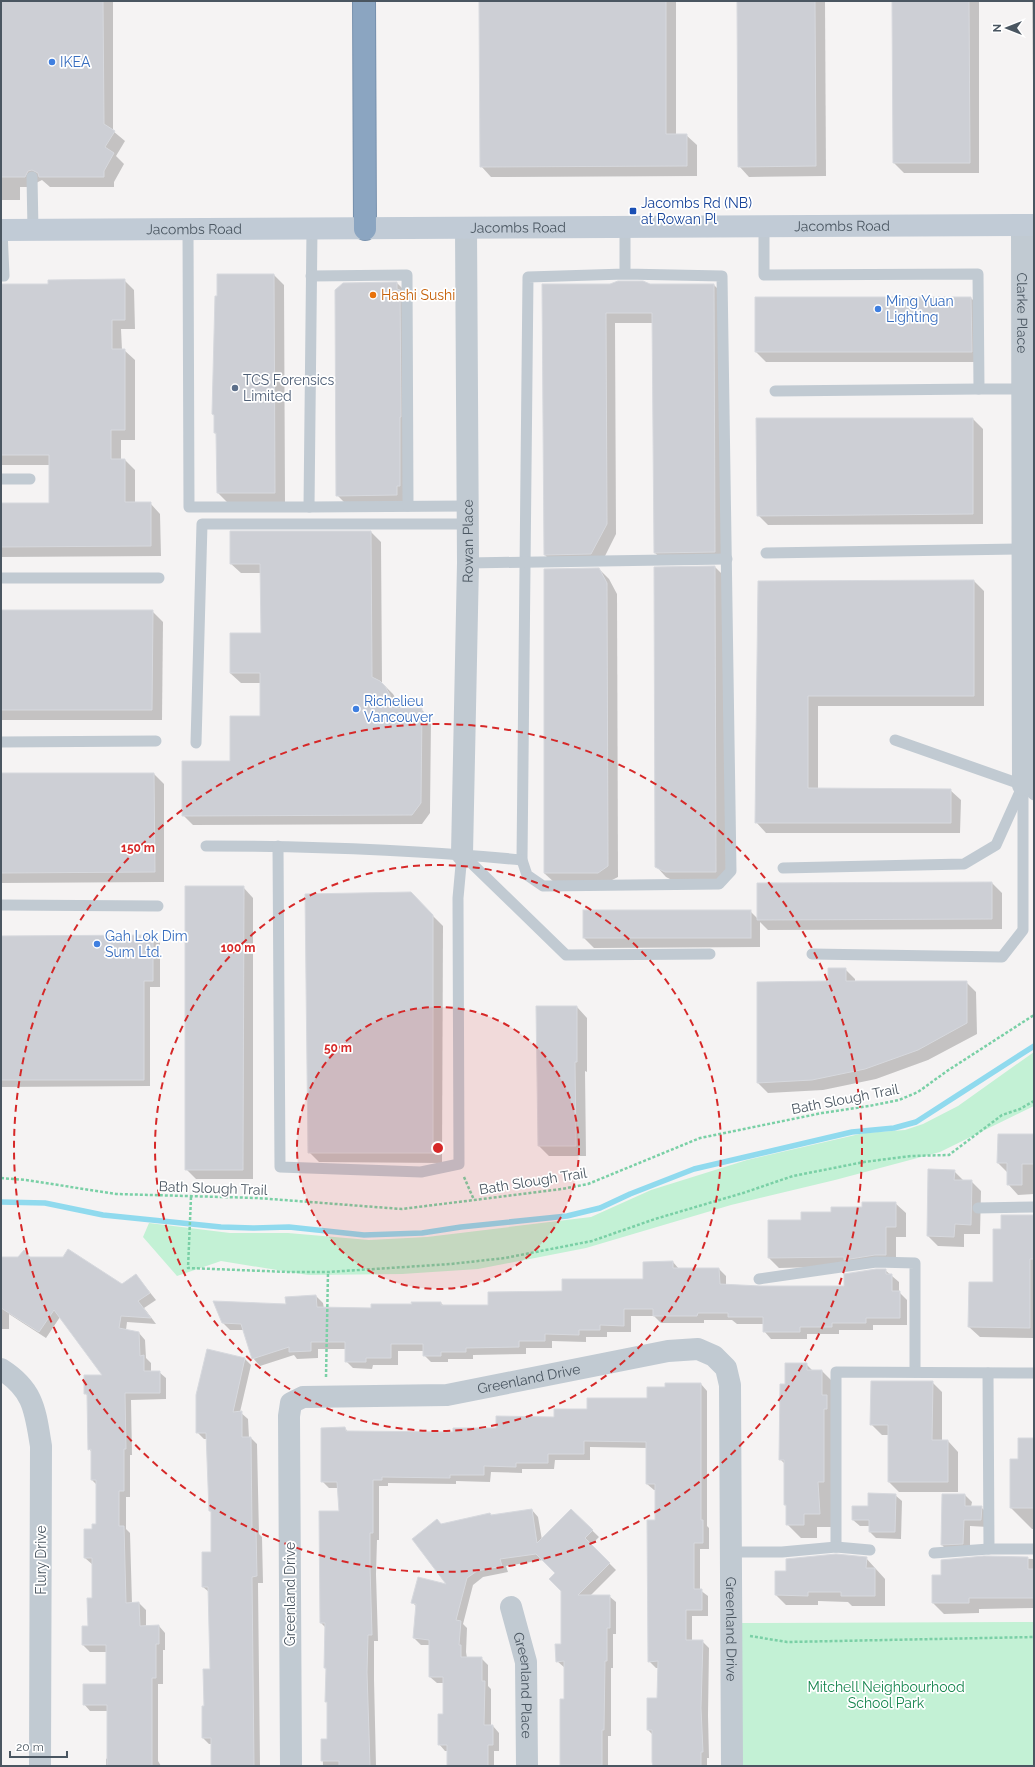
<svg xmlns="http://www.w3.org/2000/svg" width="1035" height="1767" font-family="Raleway,sans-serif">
	<rect width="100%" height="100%" fill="#f5f3f3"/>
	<g fill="#c3f1d5">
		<path d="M1034,1052v54l-94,46 -105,28 -104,25 -145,43 -108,21 -76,5 -94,1 -87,-14 -44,15 -34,-39 6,-14 81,10h58l81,7 58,-3 164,-20 60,-27 96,-30 117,-27 41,-3 18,-6 35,-18z"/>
		<path d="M1034,1622v144h-296l-1,-143z"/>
	</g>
	<g fill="#0003">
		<path d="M1,1h112v130l12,10 -9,15 8,8 -10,18v5h-64l-8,-7 -6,3 -1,4h-15v13h-19z"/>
		<path d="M480,1h196v134h10l11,10v31l-206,1 -10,-11z"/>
		<path d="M738,1h87l1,175 -77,1 -10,-11z"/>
		<path d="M893,1h86v172h-75l-10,-10z"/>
		<path d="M1032,1h2v162z"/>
		<path d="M274,275l10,10 1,218h-57l-10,-10 -1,-58 -2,-2z"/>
		<path d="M124,280l10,10 1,39h-14l1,21h2l11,10v80h-14v20h4l10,10v33h15l10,11 1,42 -160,1v-53h49v-39h-49v-180h48z"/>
		<path d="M397,283l10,10v212h-60l-10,-10z"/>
		<path d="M610,285h104l10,10 1,267 -59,1 -11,-10 -2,-230h-38l1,211 -15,30 -46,1 -11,-11z"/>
		<path d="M971,298l10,10v54h-215l-10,-10z"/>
		<path d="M757,419h216l10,10v95l-215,1 -10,-10z"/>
		<path d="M371,532l10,10 1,141 11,11 7,12v3h21l10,10 -1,94 -8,11 -229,1 -10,-10 48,-53 30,-45v-34h-20l-11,-10 32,-39 -1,-61h-20l-11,-10z"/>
		<path d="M715,567l10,10 1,305h-50l-10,-5 -10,-11 -1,-298z"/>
		<path d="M599,569l10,10 8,15 1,283 -10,5 -53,1 -11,-10z"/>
		<path d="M974,581l10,10v115h-166v83l132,1 11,10 -1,33h-194l-10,-11 3,-240z"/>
		<path d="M1,611h151l11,11 -1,98h-161z"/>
		<path d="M1,774h153l10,10v98l-163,1z"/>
		<path d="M992,883l10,10v36l-234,1 -8,-8v25l-166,1 -10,-10 166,-27 8,8z"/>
		<path d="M243,887l10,11v281h-57l-10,-10z"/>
		<path d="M421,904l22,22 -1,237 -123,-1 -10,-10z"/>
		<path d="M153,936l7,7v44h-10v99l-149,1v-150z"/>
		<path d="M845,969l10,10v3h111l10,10 1,42 -49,26 -52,19 -53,11 -55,3 -10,-10 71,-101z"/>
		<path d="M577,1007l10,11v54l-2,-1 1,85h-37l-10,-10z"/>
		<path d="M1034,1135v59l-16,1 -10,-11v-11l-10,-10z"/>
		<path d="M929,1170l25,1 10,10h7l10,10 -1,43h-16v13l-26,-1 -10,-10z"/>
		<path d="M895,1203l11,10v24h-10v28l-117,3 -10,-10 33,-37z"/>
		<path d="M1034,1216v122l-54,-1 -11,-10 25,-44 8,-53z"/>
		<path d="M1,1258h30l91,27 14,-10 20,25 -12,8 12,16 -29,-2 -1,8 13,3 6,7 1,18 5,5v9h8l7,6v21l-35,1 1,55h-2v42h-4v32l4,4 2,71 7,-1 7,7v16h13l6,7v17h-2v34h-5v77l3,5h-55v-7l2,-1v-47h-18l-6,-7 23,-19v-33h-17l-7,-7v-18h6l4,-28v-34l-8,-7 8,-28 4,-5v-40l-5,-5v-28l-3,-3 -1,-53 -3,-3 19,-17 -44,-59 -14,21 -37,-24v15h-8z"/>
		<path d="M673,1262l6,7h40l7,7v10l119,1 40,-17 14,12v10l8,8v25h-34v5h-34v4h-32v5h-36l-7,-8v-7h-27l-5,-4h-28v3h-43l-7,-7h-23v16h-24v5h-21v5l-34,-1v7h-26v6l-53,1v4h-25v3h-17l-7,-7v-4h-26v14h-25l-1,4 -19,-1 -7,-7v-12h-28v9l-21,1 -3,-4 -34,11 -7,-8 -9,-28h-14l-8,-8 65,-17 29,-9 7,7 1,6h48l69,-6 3,3h45l74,-14 81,-12z"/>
		<path d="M245,1359l6,6 -11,47 8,7 1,19h2l6,6 2,90 3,3 1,46h-5l2,183h-48v-22h-3l-6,-6 2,-31 6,-37 -2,-78 -6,-5 9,-34v-40l-2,-2 -3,-72h-3l-6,-6z"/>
		<path d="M806,1364l7,7h9l13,13 -2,143h-16v11h-16l-14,-14v-18l-2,-1v-41l-5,-5 6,-74z"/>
		<path d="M932,1382l10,10v49h6l10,11v40h-59l-10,-10v-47h-7l-11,-11z"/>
		<path d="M701,1384l6,7v135l2,2v21h-9v41l8,6v20h-16v25h10l7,7 -1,67 1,43h-2v8h-53l-1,-31 -5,-5 10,-31 1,-31h-3l-7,-7 7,-140v-31h-2l-7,-6v-36l-57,-1v13h-35l-1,9h-32v4l-31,-1 -1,10 -34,-1v3l-68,-1v3h-9v54h-2l-1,34 2,67h-4v38l2,87h-53l-1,-26h6l-1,-70 -2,-2 1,-40 -5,-5 19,-111 -1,-24h-10l-7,-7 23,-53 3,4 106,1 43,-4 151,-30z"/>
		<path d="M1034,1439v90h-2l-21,-21 8,-48z"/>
		<path d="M895,1495l7,6 -1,38 -25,-1 -6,-6v-6h-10l-7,-6 16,-13z"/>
		<path d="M943,1495h22l7,7 -1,5h10l7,7v13l-18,-1v24l-21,2 -7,-7z"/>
		<path d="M532,1510l6,7 4,23 29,-30 28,27 -8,8 25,25 -26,26h19l7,6v32h-3v34h-2v68h-3v30h-47v-66h4v-32l-8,-7 5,-16v-54l-6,-18 -13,-13 -37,6 2,6 -25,5 -10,8 -10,39 4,4 -1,24 1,6h14l7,7v21l3,3v37h2l6,7v18h-5v15h-46v-15h-3l-6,-7 5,-29v-32h-7l-7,-6v-32h-9l-7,-7 3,-31 -5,-5 36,-16 -6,-61z"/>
		<path d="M984,1557l50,2v49l-55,1v4l-35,1 -11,-11 9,-27z"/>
		<path d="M866,1558l19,21v27h-33l-4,-4 -30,-1v4h-32l-10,-10 11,-23z"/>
	</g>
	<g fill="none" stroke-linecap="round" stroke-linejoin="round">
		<path stroke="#90daee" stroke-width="5.5" d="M1,1202l44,1 58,12 118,12 32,1 36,-1 75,8 58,-2 39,-6 106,-11 33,-8 30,-14 64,-25 158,-37 42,-4 22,-6 118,-76"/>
	</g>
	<g fill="#cdcfd5" stroke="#d7d9de">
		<path d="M1,1h102l1,123 11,7 -10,16 9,6 -10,18v6h-65l-1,-4 -6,-3 -4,1 -3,6h-24z"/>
		<path d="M479,1h187v133h21v32l-207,1z"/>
		<path d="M737,1h78l1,165 -78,1z"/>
		<path d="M892,1h77l1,162h-77z"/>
		<path d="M217,274h57l1,219h-58l-1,-60h-2v-18l-2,-1 3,-118h2z"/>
		<path d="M125,279v41h-13v29h13v81h-14v29h14v43h26v44l-150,1v-44h48v-48h-48v-171h47v-4z"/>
		<path d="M618,281h25l7,3h64l1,268 -61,1 -2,-240h-46l1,211 -16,30 -47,1 -2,-271h68z"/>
		<path d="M397,282v7l3,1 1,127h-1v69h-3v9l-61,1 -1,-206 8,-7z"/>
		<path d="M755,297h216l1,55h-217z"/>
		<path d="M756,418h217v96l-216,2z"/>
		<path d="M230,531h141l1,146 8,4 5,5 5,9v13h32l-1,95 -9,12 -230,1v-55h48v-45h30v-43h-30v-40h31l-1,-69h-30z"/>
		<path d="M715,566l1,306h-51l-10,-5 -1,-300z"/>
		<path d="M599,568l8,15 1,283 -10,7h-54v-304z"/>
		<path d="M974,580v116h-166v92l143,1v34h-196l3,-242z"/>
		<path d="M1,610h152l-1,100h-151z"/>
		<path d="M1,773h153l1,99 -154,1z"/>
		<path d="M992,882v37l-235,1v-37z"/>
		<path d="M185,886h59l-1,284h-58z"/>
		<path d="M411,892l22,23v238h-125l-3,-259z"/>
		<rect x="583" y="910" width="168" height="28"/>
		<path d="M153,935v46h-9v99h-143v-144z"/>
		<path d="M828,968h18v13h121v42l-49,27 -53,19 -53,11 -55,3v-101l71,-1z"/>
		<path d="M536,1006h41v56h-2l1,84h-38z"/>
		<path d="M998,1134h36v30h-12v21h-15v-22h-10z"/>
		<path d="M928,1169l27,1 -1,10h18l-1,45 -16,-1 -1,13 -27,-1z"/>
		<path d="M862,1202h34v25h-10v28h-11l-31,5v-3l-76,1v-38h33v-8h30v-5h31z"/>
		<path d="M1001,1215h33v44h-4v69l-62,-1 1,-45h24v-53h8z"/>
		<path d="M68,1249l54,35 14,-10 14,19 -12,8 13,17 -30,-2 -2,12 20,4 1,24 4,-1v16h16v22h-35l1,56h-2v42h-5v35h5l2,77 13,-1 1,24 19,-1v19h-3v34h-4v88h-45v-61h-24v-21h23v-39h-24v-19h6l-1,-28h5v-40h-8v-29h8v-5h4v-44h-5v-31l-3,1 -1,-56h-3v-19h18l-48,-65 -15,22 -38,-24v-51h17l6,-7 6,7h33z"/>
		<path d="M673,1261v7h46l1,16 40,2h84v-12l32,-5h10v5h6v17h8v27h-34v5h-34v4h-32v5h-37v-15h-35v-4h-30l-1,3h-44v-7h-29v17l-24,-1v5h-21v5l-34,-1v7h-26v6l-53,1v4h-25v4h-18v-12h-32v14h-25v4h-21v-20h-34v9l-22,1v-5l-37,12 -11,-35 -19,-1 -9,-22 73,3 -1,-7 31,-2 1,12 54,1v-4h41l-1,-2h30v3h47v-13l74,-1v-12h81v-17z"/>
		<path d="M207,1349l38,9 -12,54 9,-1v26h9l1,93 4,-1 1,47 -5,1 2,189h-43v-28h-9v-32h2l-1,-37h7l-2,-82h-6v-35h9v-41h-2l-3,-78h-10v-38z"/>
		<path d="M785,1363h22v7h15v25h5v14h-3v73h-6l2,32h-16v11h-18v-20h-2v-45h-5l1,-76h5z"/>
		<path d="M871,1381h62l-1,59h16v42h-60v-57h-18z"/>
		<path d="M665,1383h36v137h2v23h-9v46h8v21h-16v30h17l-2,68 2,44h-2v14h-48l-1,-4v-32h-5v-32h10l1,-37 -10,1 -1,-142h8v-36h-9v-42l-62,-1v13h-36v9h-32v4l-32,-1v9h-34v3l-68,-1v3h-9v53h-3v34l2,68h-4l-1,37 3,94h-31v-5h-18v-22h6v-37h-2l1,-34h-2l1,-45h-5l-1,-112h20l-2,-29h-16v-54l24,-1 1,4 107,1v-4h43v-12l58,1v-8h33v-11h60v-11h18z"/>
		<path d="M1018,1438h16v70h-24v-49h8z"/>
		<path d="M868,1493l28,1 -1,38h-26v-12h-17v-14h16z"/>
		<path d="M942,1494h23v12h17l-1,14h-17l-1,24 -22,1z"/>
		<path d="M532,1509l5,34 34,-34 22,21 -8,8 25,25 -32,32h32v33h-3v33h-2l-1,69h-2v35h-42v-66h4v-38l-8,1 -1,-18h6v-53l-12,-12 6,-6 -19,-19 -36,5 2,7 -25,5 -10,7 -11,42 5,1 -2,24h2v12h21v24h3l-1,44h9v20h-5v21h-41v-21h-9v-31h5v-37h-14v-37l-16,-2 3,-34 -5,-1 7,-26 28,7 -34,-45 25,-20 4,5 49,-11 1,2z"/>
		<path d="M836,1554l31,3 -1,11h9v28h-34v-4h-33v4l-33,-1v-24h11v-12z"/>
		<path d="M984,1556l44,1v12h6v29h-65v5h-37v-28h9v-15z"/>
	</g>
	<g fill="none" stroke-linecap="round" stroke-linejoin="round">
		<defs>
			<path id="highway" d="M364,1l1,228"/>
		</defs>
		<use href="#highway" stroke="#7690ad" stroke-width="24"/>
		<g stroke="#7ad0a6" stroke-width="2.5" stroke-dasharray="3 2" stroke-linecap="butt">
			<path d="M464,1177l10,23"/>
			<path d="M1,1178l25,2 90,14 141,4 145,11 160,-20 26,-5 112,-46 122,-25 47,-7 30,-6 19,-8 29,-21 87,-56"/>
			<path d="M191,1197l-3,71 101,4h39l123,-8 54,-6 87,-17 63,-22 88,-26 50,-17 71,-14 47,-6 38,-1 53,-40 18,-6 14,-8"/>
			<path d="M326,1377l2,-105"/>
			<path d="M750,1636l37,6 247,-5"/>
		</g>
		<g stroke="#c1cad2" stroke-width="11">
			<path d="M32,177l1,53"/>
			<path d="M764,226v49l214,-1 1,115h44l11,3"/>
			<path d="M625,227v47l97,2 9,595 -12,13 -176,2 -16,-11 -5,-15 6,-583 97,-3"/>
			<path d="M312,229l-3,278 158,-1"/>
			<path d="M188,230l1,277h120"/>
			<path d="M1,276h3l-2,-46"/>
			<path d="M311,276l96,-1 1,231"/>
			<path d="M775,391l204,-2"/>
			<path d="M1,479h29"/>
			<path d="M766,553l257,-4"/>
			<path d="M468,563l259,-4"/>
			<path d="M1,578h158"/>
			<path d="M895,740l128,45 11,10"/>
			<path d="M1,742l155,-1"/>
			<path d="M196,743l6,-219h265"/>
			<path d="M206,846c105,0 211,4 316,14"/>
			<path d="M278,846l2,321 141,5 38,-8 -1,-266 4,-44"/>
			<path d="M462,854l104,101 144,-1"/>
			<path d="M783,868l181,-4 32,-19 27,-60 11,-8"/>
			<path d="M1,905l157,1"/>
			<path d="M812,954l190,3 21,-27v-145"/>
			<path d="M978,1208l56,-1"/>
			<path d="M759,1279l117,-17 39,1v109"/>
			<path d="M988,1373l1,176"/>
			<path d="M836,1547v-175l198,1"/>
			<path d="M731,1552h51l54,-5 34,3"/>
			<path d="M934,1553l55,-4h45"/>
		</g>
		<g stroke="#c1cad2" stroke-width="22">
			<path id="s1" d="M1022,225l1,560"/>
			<path id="s2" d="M462,854l6,-291 -2,-335"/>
			<path d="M1,1369c33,21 34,41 40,77l-1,320"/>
			<path id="s3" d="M511,1607l15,55 1,104"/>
			<path id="s4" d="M291,1766l-2,-350 2,-13 12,-6 144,-2 221,-44 30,-2 16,7 12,12 4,17 2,381"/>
		</g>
		<path stroke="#c1cbd6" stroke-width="22" id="s5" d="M1,230l1033,-5"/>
		<use href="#highway" stroke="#8ba5c1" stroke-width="22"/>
	</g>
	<circle cx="438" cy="1148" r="141" fill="#d62828" fill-opacity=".12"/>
	<g fill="none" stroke="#d62828" stroke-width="2" stroke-dasharray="7 5">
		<circle cx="438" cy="1148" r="141"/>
		<circle cx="438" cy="1148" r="283"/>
		<circle cx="438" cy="1148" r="424"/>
	</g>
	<g fill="#3f7fe0" stroke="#fff" stroke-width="1.5">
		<circle cx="52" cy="62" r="4"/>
		<circle cx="878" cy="309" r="4"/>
		<circle cx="356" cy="709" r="4"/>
		<circle cx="97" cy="944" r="4"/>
	</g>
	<rect fill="#1a4fb4" stroke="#fff" stroke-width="1.5" x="629" y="207" width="8" height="8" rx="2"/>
	<circle fill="#e8710a" stroke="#fff" stroke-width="1.5" cx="373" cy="295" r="4"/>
	<circle fill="#5c6f8a" stroke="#fff" stroke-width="1.5" cx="235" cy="388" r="4"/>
	<g text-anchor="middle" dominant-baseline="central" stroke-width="3.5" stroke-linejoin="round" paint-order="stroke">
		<g font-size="14" fill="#366cbe" stroke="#fff" text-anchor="start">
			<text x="60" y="62">IKEA</text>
			<text x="886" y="301">Ming Yuan<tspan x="886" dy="16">Lighting</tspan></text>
			<text x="364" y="701">Richelieu<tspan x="364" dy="16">Vancouver</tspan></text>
			<text x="105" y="936">Gah Lok Dim<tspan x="105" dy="16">Sum Ltd.</tspan></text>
		</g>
		<g font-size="14" fill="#164399" stroke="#fff" text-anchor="start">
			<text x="641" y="203">Jacombs Rd (NB)<tspan x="641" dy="16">at Rowan Pl</tspan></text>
		</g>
		<g font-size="14" fill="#4a5661" stroke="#fff">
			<text stroke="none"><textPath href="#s5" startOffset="841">Jacombs Road</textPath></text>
			<text stroke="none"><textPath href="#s5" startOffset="517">Jacombs Road</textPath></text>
			<text stroke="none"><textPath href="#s5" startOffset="193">Jacombs Road</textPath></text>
			<text stroke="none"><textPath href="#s1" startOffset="88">Clarke Place</textPath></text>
			<text stroke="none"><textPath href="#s2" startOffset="313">Rowan Place</textPath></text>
			<text transform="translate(845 1099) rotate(-11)">Bath Slough Trail</text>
			<text transform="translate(533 1181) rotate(-9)">Bath Slough Trail</text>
			<text transform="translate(213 1188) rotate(2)">Bath Slough Trail</text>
			<text stroke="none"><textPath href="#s4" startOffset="604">Greenland Drive</textPath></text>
			<text transform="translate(41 1560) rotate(-90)">Flury Drive</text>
			<text transform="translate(290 1594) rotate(-90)">Greenland Drive</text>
			<text stroke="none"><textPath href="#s4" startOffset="1072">Greenland Drive</textPath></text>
			<text stroke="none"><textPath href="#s3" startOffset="80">Greenland Place</textPath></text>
		</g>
		<g font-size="14" fill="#c56008" stroke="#fff" text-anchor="start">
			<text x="381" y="295">Hashi Sushi</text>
		</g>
		<g font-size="14" fill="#4e5e75" stroke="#fff" text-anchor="start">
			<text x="243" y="380">TCS Forensics<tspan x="243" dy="16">Limited</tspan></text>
		</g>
		<g font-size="14" fill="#17864f" stroke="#fff">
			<text x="886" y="1687">Mitchell Neighbourhood<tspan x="886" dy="16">School Park</tspan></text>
		</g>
	</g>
	<circle cx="438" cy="1148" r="6" fill="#d62828" stroke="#fff" stroke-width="2"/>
	<g font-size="12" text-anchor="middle" font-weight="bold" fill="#d62828" stroke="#fff" stroke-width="3.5" stroke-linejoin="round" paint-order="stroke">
		<text x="138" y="852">150 m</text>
		<text x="238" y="952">100 m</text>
		<text x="338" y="1052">50 m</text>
	</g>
	<rect width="1035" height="1767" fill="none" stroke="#4a5661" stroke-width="4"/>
	<g transform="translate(1007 28) rotate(270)" stroke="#ffffff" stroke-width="3" paint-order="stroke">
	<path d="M0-3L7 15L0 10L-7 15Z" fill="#4a5661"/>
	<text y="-6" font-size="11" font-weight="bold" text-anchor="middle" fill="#4a5661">N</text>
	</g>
	<path d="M10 1751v6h57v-6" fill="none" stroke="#4a5661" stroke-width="2"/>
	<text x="16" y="1751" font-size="12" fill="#4a5661" stroke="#ffffff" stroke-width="3" paint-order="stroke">20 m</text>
</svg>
